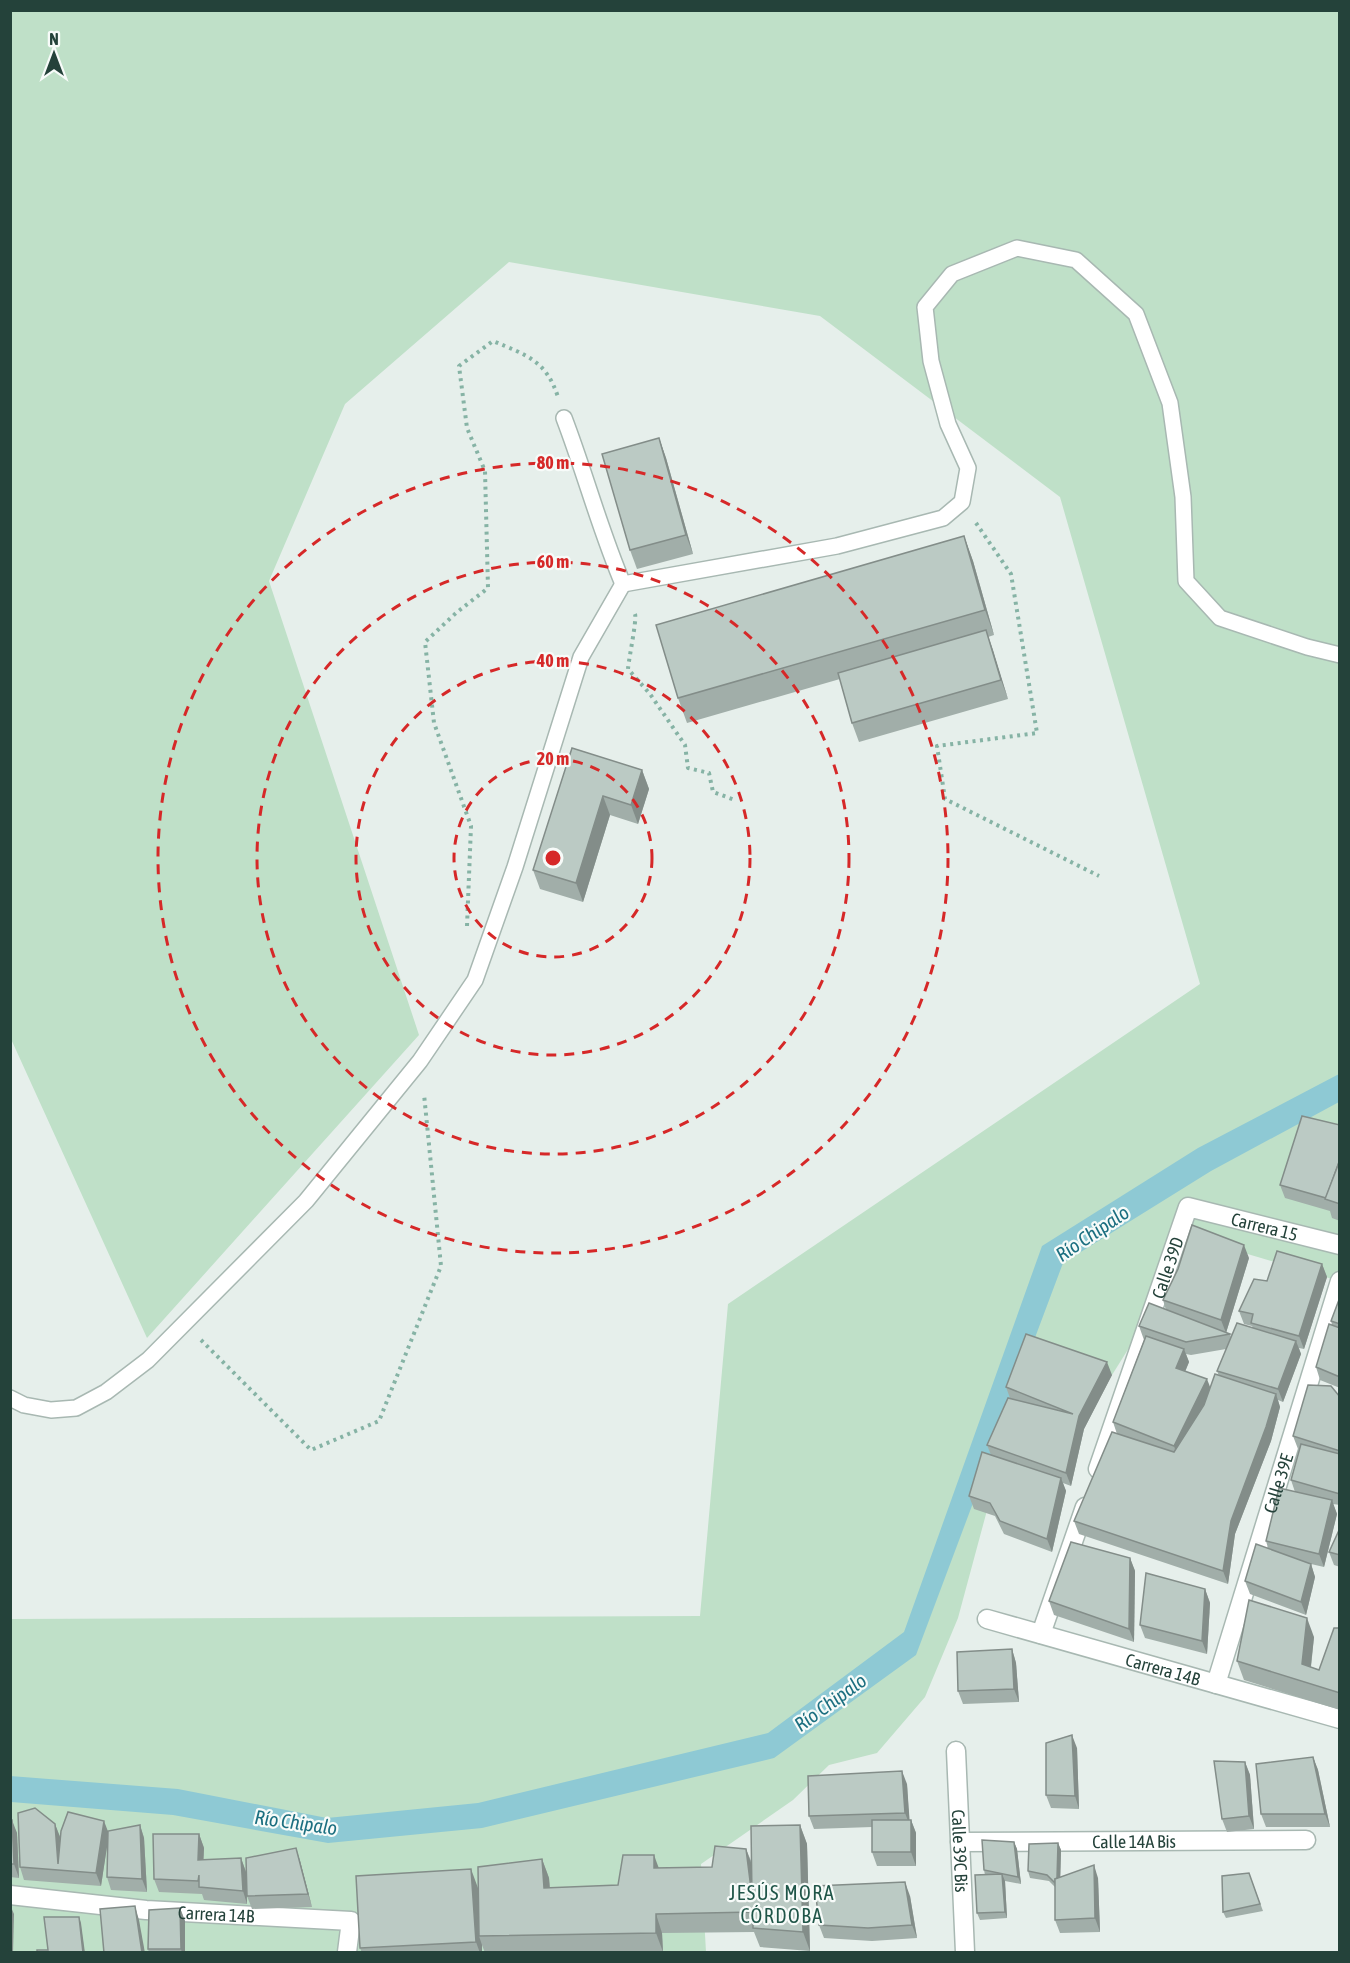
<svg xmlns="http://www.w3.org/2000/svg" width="1350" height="1963" font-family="'Asap Condensed',sans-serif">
	<rect width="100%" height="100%" fill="#e6efeb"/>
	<path fill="#bfe0c8" d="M11,11h1328v1270l-142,-42 -85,136 -81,-28 -73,271 -33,79 -48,56 -48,12 -36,35 -92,64 5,88h-695l-1,-333 690,-3 28,-312 472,-320 -140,-487 -240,-181 -311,-54 -164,142 -76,177 150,454 -272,303 -136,-299z"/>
	<path fill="#8ec9d4" d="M1339,1074v28l-128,69 -148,92 -147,392 -142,103 -292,70 -154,15 -155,-28 -162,-13 -1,-26 168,13 149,29 151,-15 290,-70 136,-101 138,-386 156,-98z"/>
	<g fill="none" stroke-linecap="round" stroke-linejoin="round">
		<defs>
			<g id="service">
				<path d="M564,418c21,55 36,112 59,166l214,-38 106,-28 19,-16 6,-34 -20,-44 -17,-63 -6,-54 27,-33 65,-26 59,12 60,54 34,89 13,94 3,84 34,37 87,29 33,8"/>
				<path d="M10,1398l14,7 27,5 25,-2 30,-16 42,-32 158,-159 114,-140 55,-81 40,-113 66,-210 42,-73"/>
			</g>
			<g id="minor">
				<path id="s1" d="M1098,1469l90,-262 152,38"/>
				<path id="s2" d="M987,1619l353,100"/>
				<path d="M1041,1634l44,-127"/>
				<path id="s3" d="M1216,1684l124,-403"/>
				<path id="s4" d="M956,1751l9,201"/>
				<path id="s5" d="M960,1842l346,-2"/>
				<path id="s6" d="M10,1895l136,15 205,11 -4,31"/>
			</g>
		</defs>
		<use href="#service" stroke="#a8b8b2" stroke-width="18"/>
		<use href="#minor" stroke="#a8b8b2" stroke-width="21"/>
		<g stroke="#86b3a5" stroke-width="4" stroke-dasharray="3 4.5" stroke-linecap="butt">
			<path d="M976,523l35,51 26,159 -100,13 8,53 154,77"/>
			<path d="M635,614c2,6 -6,43 -7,55l22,25 35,51 3,23 21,5 4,19 22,8"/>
			<path d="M467,926l4,-100 -37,-103 -9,-81 31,-29 32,-25 -3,-117 -18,-43 -8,-62 34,-25c33,14 53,19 65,56"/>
			<path d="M201,1340l110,110 68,-29 62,-155 -17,-172"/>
		</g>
		<use href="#service" stroke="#fff" stroke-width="15"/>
		<use href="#minor" stroke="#fff" stroke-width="18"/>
	</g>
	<g fill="#a1aea9" fill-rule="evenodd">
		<path d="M659,438l7,20 27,96 -56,15 -7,-19z"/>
		<path d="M964,536l9,25 21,74 -6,2 20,62 -149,43 -7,-19 -12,-44 -153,44 -9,-25z"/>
		<path d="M572,748l70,22 7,19 -11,35 -28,-9 -27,87 -43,-13 -7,-19z"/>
		<path d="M1340,1125v96l-8,-3 -2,-7 -45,-13 -5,-13z"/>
		<path d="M1249,1258l-23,75 4,1 1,3 22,-9 -1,-2 -8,-2 -5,-13 28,-30 55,-17 5,13 -23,72 -5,-1 2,6 -18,48 -5,-2 2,7 -9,34 -36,93 -7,50 -149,-50 -5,-13 43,-87 -4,-12 31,-82 -5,-14 27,-16 -3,-10zM1226,1349l-9,22 2,5 -9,12 -25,-16 4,-10 -3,-8 5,1z"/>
		<path d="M1340,1297v91l-20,-8 -4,-13 16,-42 -1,-4z"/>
		<path d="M1112,1375l-28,54 -13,57 -8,-3 3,8 -14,61 -48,-18 -9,-18 -21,-7 -5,-13 22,-41 -4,-10 23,-47 -4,-11z"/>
		<path d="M1340,1397v108l-7,-1 4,10 -13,53 -13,-3 4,13 -9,38 -56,-21 -5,-13 23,-33 -2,-7 29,-49 -4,-12 9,-31h-2l-5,-13z"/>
		<path d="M1340,1528v39l-6,-2 -5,-13z"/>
		<path d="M1130,1558l5,13 -1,71 -80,-27 -5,-14z"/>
		<path d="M1205,1589l5,14 -3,51 -62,-16 -5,-13z"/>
		<path d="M1340,1628v82l-96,-30 -7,-19 77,-24 -3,30 8,3z"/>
		<path d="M1012,1649l4,14 3,39 -56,2 -5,-13z"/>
		<path d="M1077,1748l2,61 -28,-1 -5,-13z"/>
		<path d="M1313,1757l5,13 12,57h-64l-5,-13z"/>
		<path d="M1245,1762l5,13 4,54 -27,3 -5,-13z"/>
		<path d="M907,1784l2,36h2l5,13v33h-39l-5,-14v-25l-58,2 -5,-13z"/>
		<path d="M10,1820l7,13 2,45 -9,-1z"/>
		<path d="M55,1824l5,13v4l48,-8 32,-8 4,13 3,54 -36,-2 -4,-13 1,-38 -7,47 -77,-6 -4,-13z"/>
		<path d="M800,1825l7,19 3,107 -50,-4 -6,-15 -92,1 1,19 -178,1 -3,-8v8h-120l-2,-5 118,-60 64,-29 7,19 1,10 68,-3 41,-17 53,-1 34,-18 6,14z"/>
		<path d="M199,1834l5,14 -1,12 38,-2 5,14 50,-24 4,13 12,46 -60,2 -5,-13v8l-43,-4 -2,-6 -43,-2 -5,-13z"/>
		<path d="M1014,1842l3,7 4,35 -16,-3 2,37 -27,2 -3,-7 8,-38 -1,-5z"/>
		<path d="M1058,1843l3,7 -1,27 38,1 2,54 -40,1 -5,-13v-33l-6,-6 -19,-3 -2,-7z"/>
		<path d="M1249,1873l14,38 -37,7 -3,-6z"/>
		<path d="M910,1896l7,42 -45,3 -48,-3 -5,-13z"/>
		<path d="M180,1908l5,13v32h-36l-1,-4z"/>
	</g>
	<g fill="#838d89">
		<path d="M659,438l7,20 27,96 -7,-19z"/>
		<path d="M964,536l9,25 21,74 -9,-25z"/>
		<path d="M986,630l7,20 15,49 -7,-19z"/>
		<path d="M642,770l7,19 -11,35 -7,-19z"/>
		<path d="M603,796l7,19 -27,87 -7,-19z"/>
		<path d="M1244,1245l5,13 -23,75 -5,-13z"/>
		<path d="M1322,1264l5,13 -23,72 -5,-13z"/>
		<path d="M1296,1341l5,13 -18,48 -5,-13z"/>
		<path d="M1184,1349l5,13 -8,19 -5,-13z"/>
		<path d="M1107,1362l5,13 -28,54 -13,57 -5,-13 13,-57z"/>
		<path d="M1207,1379l5,13 -34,67 -4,-13z"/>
		<path d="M1276,1394l4,13 -9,34 -36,93 -7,50 -5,-13 8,-50z"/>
		<path d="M1061,1478l5,13 -14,61 -5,-13z"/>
		<path d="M1332,1500l5,14 -13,53 -5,-13z"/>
		<path d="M1130,1558l5,13 -1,71 -5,-13z"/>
		<path d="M1311,1564l4,13 -9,38 -5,-13z"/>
		<path d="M1205,1589l5,14 -3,51 -5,-13z"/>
		<path d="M1307,1618l7,19 -5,46 -7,-19z"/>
		<path d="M1012,1649l4,14 3,39 -5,-13z"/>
		<path d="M1072,1735l5,13 2,61 -4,-13z"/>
		<path d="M1313,1757l5,13 12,57 -5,-13z"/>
		<path d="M1245,1762l5,13 4,54 -5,-13z"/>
		<path d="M902,1771l5,13 3,42 -5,-13z"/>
		<path d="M12,1820l5,13 2,45 -5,-14z"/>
		<path d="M911,1820l5,13v33l-5,-14z"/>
		<path d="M104,1821l5,13 -8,52 -5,-13z"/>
		<path d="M55,1824l5,13 2,33 -4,-6z"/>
		<path d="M140,1825l4,13 3,54 -5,-13z"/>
		<path d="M800,1825l7,19 3,107 -7,-19z"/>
		<path d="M199,1834l5,14 -1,25 -5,-13z"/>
		<path d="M1014,1842l3,7 4,35 -3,-7z"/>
		<path d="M1058,1843l3,7 -1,42 -3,-7z"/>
		<path d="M296,1848l4,13 12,46 -4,-13z"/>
		<path d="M746,1849l7,19 -1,29z"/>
		<path d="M654,1855l7,19 -7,-6z"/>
		<path d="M241,1858l5,14 1,32 -4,-13z"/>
		<path d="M542,1859l7,19 2,29 -7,-19z"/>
		<path d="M1094,1865l4,13 2,54 -5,-14z"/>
		<path d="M471,1869l7,19 1,48 3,9v8h-2l-4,-11z"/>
		<path d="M1002,1874l3,7 2,37 -2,-6z"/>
		<path d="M905,1882l5,14 7,42 -5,-13z"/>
		<path d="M10,1905l4,9 -1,39h-3z"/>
		<path d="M135,1906l4,14 6,33h-3z"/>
		<path d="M180,1908l5,13v32h-3l-1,-4z"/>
		<path d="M656,1914l6,19 1,19 -7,-19z"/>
		<path d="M79,1917l2,6 4,30h-2z"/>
	</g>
	<g fill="#bbcac4" stroke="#838d89" stroke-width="1.5">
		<path d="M659,438l27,97 -56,15 -28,-96z"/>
		<path d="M964,536l21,74 -307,88 -22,-73z"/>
		<path d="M986,630l15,50 -149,43 -14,-50z"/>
		<path d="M572,748l70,22 -11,35 -28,-9 -27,87 -43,-13z"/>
		<path d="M1302,1116l38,9v34l-14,39 -46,-13z"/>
		<path d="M1340,1160v44l-15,-5z"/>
		<path d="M1192,1225l52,20 -23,75 -58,-20 15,-31z"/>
		<path d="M1277,1251l45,13 -23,72 -48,-13 2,-9 -14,-3 15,-32 13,2z"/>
		<path d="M1340,1297v27l-9,-3z"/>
		<path d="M1149,1303l81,31 -44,8 -47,-16z"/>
		<path d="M1237,1323l59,18 -18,48 -61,-18z"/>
		<path d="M1329,1324l11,4v49l-24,-10z"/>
		<path d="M1026,1334l81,28 -28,54 -13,57 -79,-28 21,-47 65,16 -67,-27z"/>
		<path d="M1146,1336l38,13 -8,19 31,11 -33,67 -61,-24z"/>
		<path d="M1215,1374l61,20 -10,33 -35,94 -8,50 -149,-50 38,-89 62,20 30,-47z"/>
		<path d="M1308,1385l23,1 9,11v54l-47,-15z"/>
		<path d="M1301,1444l39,10v40l-49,-14z"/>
		<path d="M982,1452l79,26 -14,61 -47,-18 -10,-18 -21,-7z"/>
		<path d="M1279,1488l53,12 -13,54 -53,-13z"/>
		<path d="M1340,1528v27l-11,-3z"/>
		<path d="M1071,1542l59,16 -1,71 -80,-28z"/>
		<path d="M1256,1544l55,20 -10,38 -56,-21z"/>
		<path d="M1146,1573l59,16 -3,52 -62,-16z"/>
		<path d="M1249,1600l58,18 -5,46 17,6 15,-42h6v65l-103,-32z"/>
		<path d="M1012,1649l2,40 -56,2 -1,-39z"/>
		<path d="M1072,1735l3,61 -29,-1v-52z"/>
		<path d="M1313,1757l12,57h-64l-5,-50z"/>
		<path d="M1214,1761l31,1 4,54 -27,3z"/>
		<path d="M902,1771l3,42 -96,3 -1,-40z"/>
		<path d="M35,1808l20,16 3,40 3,-33 7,-19 36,9 -8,52 -76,-6 -2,-54z"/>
		<path d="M10,1820h2l2,44h-4z"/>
		<rect x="872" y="1820" width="39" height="32"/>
		<path d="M140,1825l2,54 -35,-2 1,-46z"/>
		<path d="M800,1825l3,107 -50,-4v-16l-97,2v19l-177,3 -1,-69 64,-8 2,29 74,-3 5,-30h31v13l58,-1 3,-21 31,3 6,48 -1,-71z"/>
		<path d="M153,1834h46l-1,26 43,-2 2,33 -44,-4v-12l-1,6 -44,-2z"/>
		<path d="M982,1840l32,2 4,35 -34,-7z"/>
		<path d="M1058,1843l-1,35 -2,1v4l-8,-8 -19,-4 1,-27z"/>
		<path d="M296,1848l12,46 -61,2 -1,-38z"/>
		<path d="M1094,1865l1,53 -40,2v-41z"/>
		<path d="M471,1869l5,73 -116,6 -4,-72z"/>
		<path d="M1249,1873l11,31 -37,8 -1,-36z"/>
		<path d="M1002,1874l3,38 -28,1 -2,-38z"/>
		<path d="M905,1882l7,43 -44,3 -49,-3 -4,-39z"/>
		<path d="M135,1906l7,47h-38l-4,-44z"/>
		<path d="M180,1908l1,41h-33l1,-39z"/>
		<path d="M44,1917h35l4,36 -16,-1v1h-30v-3h11z"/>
	</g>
	<g fill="none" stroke="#d62828" stroke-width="3" stroke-dasharray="10 8">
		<circle cx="553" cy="858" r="99"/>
		<circle cx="553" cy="858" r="197"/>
		<circle cx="553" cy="858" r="296"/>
		<circle cx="553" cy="858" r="395"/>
	</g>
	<g text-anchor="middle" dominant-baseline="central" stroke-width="4.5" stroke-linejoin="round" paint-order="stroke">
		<g font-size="18" fill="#24423a" stroke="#f7fbf9">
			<text stroke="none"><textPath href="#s1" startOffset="356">Carrera 15</textPath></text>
			<text stroke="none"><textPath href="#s1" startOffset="213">Calle 39D</textPath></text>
			<text stroke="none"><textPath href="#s3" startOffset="210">Calle 39E</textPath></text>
			<text stroke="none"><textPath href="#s2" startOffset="183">Carrera 14B</textPath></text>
			<text stroke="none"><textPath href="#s5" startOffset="174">Calle 14A Bis</textPath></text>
			<text stroke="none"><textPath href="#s4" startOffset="100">Calle 39C Bis</textPath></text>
			<text stroke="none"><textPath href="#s6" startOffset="207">Carrera 14B</textPath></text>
		</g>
		<g font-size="20" font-style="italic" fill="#1c6f80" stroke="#f7fbf9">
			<text transform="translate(1092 1233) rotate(-34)">Río Chipalo</text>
			<text transform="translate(830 1702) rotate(-36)">Río Chipalo</text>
			<text transform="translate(296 1822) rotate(8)">Río Chipalo</text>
		</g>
		<g font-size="20" letter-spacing="1.5" fill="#1f5548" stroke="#f7fbf9">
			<text x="782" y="1892">JESÚS MORA<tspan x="782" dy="23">CÓRDOBA</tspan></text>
		</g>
	</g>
	<circle cx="553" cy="858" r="9" fill="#d62828" stroke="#f7fbf9" stroke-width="3"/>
	<g font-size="18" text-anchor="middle" font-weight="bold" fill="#d62828" stroke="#f7fbf9" stroke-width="4.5" stroke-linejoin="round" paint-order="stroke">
		<text x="553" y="469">80 m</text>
		<text x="553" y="568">60 m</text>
		<text x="553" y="667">40 m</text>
		<text x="553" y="765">20 m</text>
	</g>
	<rect width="1350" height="1963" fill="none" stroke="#24423a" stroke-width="24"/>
	<g transform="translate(54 54)" stroke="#f7fbf9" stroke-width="4.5" paint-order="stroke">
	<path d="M0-4.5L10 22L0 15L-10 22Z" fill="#24423a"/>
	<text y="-9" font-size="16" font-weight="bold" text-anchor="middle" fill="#24423a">N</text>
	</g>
</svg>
